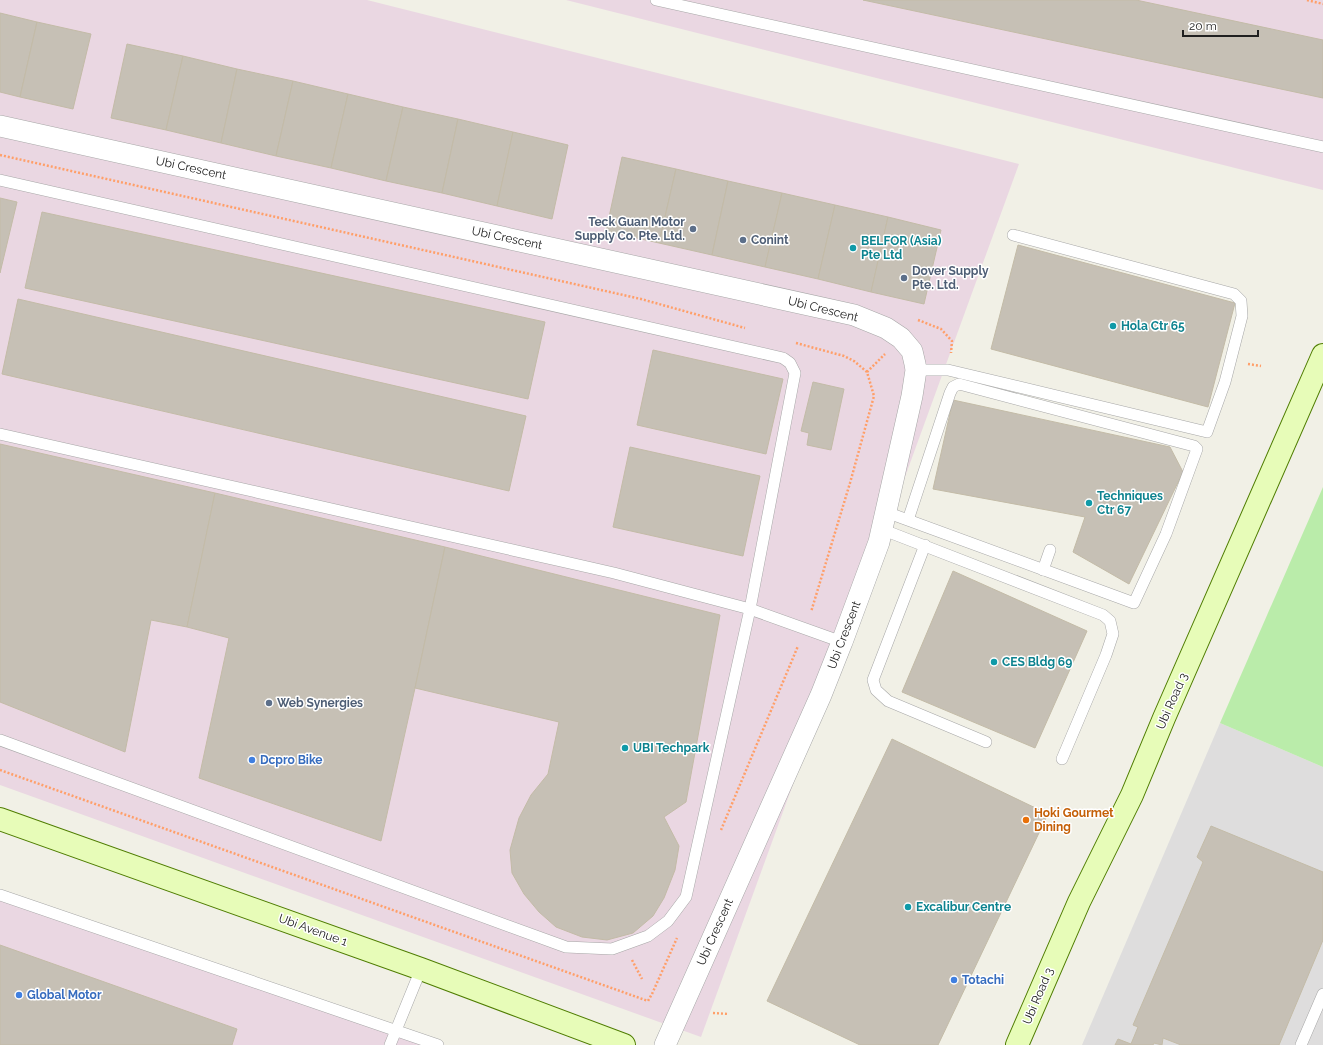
<svg xmlns="http://www.w3.org/2000/svg" width="1323" height="1045" font-family="Raleway,sans-serif">
	<rect width="100%" height="100%" fill="#f1f0e6"/>
	<path fill="#dedddd" d="M1220,723l103,44v278h-241z"/>
	<g fill="#ead7e2">
		<path d="M0,0h367l652,164 -318,873 -701,-252z"/>
		<path d="M566,0h757v190z"/>
		<path d="M0,892l422,153h-422z"/>
	</g>
	<path fill="#baecaa" d="M1323,487v280l-103,-44z"/>
	<g fill="#c6c0b5" stroke="#c3bba7">
		<path d="M863,0h273l187,40v58z"/>
		<path d="M0,13l37,9 -17,75 -20,-5z"/>
		<path d="M37,22l54,12 -18,75 -53,-12z"/>
		<path d="M127,44l56,12 -17,74 -55,-12z"/>
		<path d="M183,56l54,13 -16,74 -55,-13z"/>
		<path d="M237,69l56,12 -17,75 -55,-13z"/>
		<path d="M293,81l55,13 -17,74 -55,-12z"/>
		<path d="M348,94l55,13 -17,74 -55,-13z"/>
		<path d="M403,107l55,12 -16,74 -56,-12z"/>
		<path d="M458,119l55,13 -16,74 -55,-13z"/>
		<path d="M513,132l55,13 -16,74 -55,-13z"/>
		<path d="M622,157l54,12 -17,74 -53,-12z"/>
		<path d="M676,169l52,12 -16,74 -53,-12z"/>
		<path d="M728,181l54,12 -17,74 -53,-12z"/>
		<path d="M782,193l53,12 -17,74 -53,-12z"/>
		<path d="M0,198l17,4 -17,71z"/>
		<path d="M835,205l53,12 -17,75 -53,-13z"/>
		<path d="M42,212l503,110 -17,77 -503,-111z"/>
		<path d="M888,217l53,13 -17,74 -53,-12z"/>
		<path d="M1018,245l217,58 -27,104 -217,-58z"/>
		<path d="M18,299l508,117 -17,75 -507,-117z"/>
		<path d="M653,350l130,29 -17,75 -129,-29z"/>
		<path d="M813,382l31,7 -13,61 -24,-5 2,-12 -8,-2z"/>
		<path d="M953,400l217,47 13,25 -54,112 -56,-32 12,-35 -152,-28z"/>
		<path d="M0,444l215,49 -28,134 -36,-7 -26,132 -125,-50z"/>
		<path d="M630,447l130,29 -17,80 -130,-29z"/>
		<path d="M215,493l230,54 -30,141 -34,153 -182,-63 30,-140 -42,-11z"/>
		<path d="M445,547l275,68 -34,187 -22,15 15,29 -4,24 -11,28 -11,18 -20,17 -26,7 -25,-3 -26,-10 -17,-15 -15,-18 -12,-21 -2,-23 9,-32 12,-23 17,-21 11,-52 -144,-34z"/>
		<path d="M953,571l134,60 -52,117 -133,-56z"/>
		<path d="M892,739l156,75 -110,231h-78l-93,-44z"/>
		<path d="M1211,826l112,46v68l-44,105h-98l-18,-7 -1,7 -8,-2 -1,2h-38l3,-6 13,5 7,-17 -5,-2 70,-163 -6,-5z"/>
		<path d="M0,945l237,84 -5,16h-232z"/>
	</g>
	<g fill="none" stroke-linecap="round" stroke-linejoin="round">
		<defs>
			<g id="lane">
				<path d="M656,0l667,147"/>
				<path d="M0,180l783,178 7,5 5,10 -45,236 -64,288 -18,24 -20,15 -36,13 -46,-2 -566,-207"/>
				<path d="M916,370h32l259,62 18,-50 17,-66 -1,-15 -7,-7 -221,-59"/>
				<path d="M0,434l614,139 136,36 92,33"/>
				<path d="M886,512l248,91 32,-69 31,-85 -3,-3 -235,-62 -6,3 -3,6 -42,127"/>
				<path d="M881,529l222,86 7,6 3,13 -7,21 -44,104"/>
				<path d="M925,545l-52,135 3,10 12,11 98,41"/>
				<path d="M1043,570l7,-20"/>
				<path d="M0,895l438,150"/>
				<path d="M390,1045l31,-76"/>
				<path d="M1301,1045l22,-51"/>
			</g>
			<path id="street" d="M0,126l854,189 32,13 15,10 11,13 3,13 1,6 -4,26 -33,146 -37,100 -21,53 -156,350"/>
			<g id="secondary">
				<path d="M0,819l421,150 203,76"/>
				<path d="M1017,1045l62,-143 53,-107 32,-77 159,-363"/>
			</g>
		</defs>
		<use href="#lane" stroke="#a7a7a7" stroke-width="12"/>
		<use href="#street" stroke="#a7a7a7" stroke-width="22"/>
		<use href="#secondary" stroke="#4f7d01" stroke-width="24"/>
		<g stroke="#ff9f69" stroke-width="2.5" stroke-dasharray="2 2" stroke-linecap="butt">
			<path d="M1307,0l16,4"/>
			<path d="M0,155l641,144 104,29"/>
			<path d="M918,320l23,9 11,12 -1,12"/>
			<path d="M796,343l48,13 10,5 13,11 7,24 -24,87 -39,129"/>
			<path d="M1248,364l13,2"/>
			<path d="M867,372l18,-18"/>
			<path d="M0,770l648,231 4,-7 25,-56"/>
			<path d="M721,830l77,-184"/>
			<path d="M632,960l10,19"/>
			<path d="M713,1013l16,1"/>
		</g>
		<use href="#lane" stroke="#fff" stroke-width="11"/>
		<use href="#street" stroke="#fff" stroke-width="21"/>
		<use href="#secondary" stroke="#e7fcb8" stroke-width="22"/>
	</g>
	<g fill="#5c6f8a" stroke="#fff" stroke-width="1.5">
		<circle cx="693" cy="229" r="4"/>
		<circle cx="743" cy="240" r="4"/>
		<circle cx="904" cy="278" r="4"/>
		<circle cx="269" cy="703" r="4"/>
	</g>
	<g fill="#0f9aa8" stroke="#fff" stroke-width="1.5">
		<circle cx="853" cy="248" r="4"/>
		<circle cx="1113" cy="326" r="4"/>
		<circle cx="1089" cy="503" r="4"/>
		<circle cx="994" cy="662" r="4"/>
		<circle cx="625" cy="748" r="4"/>
		<circle cx="908" cy="907" r="4"/>
	</g>
	<g fill="#3f7fe0" stroke="#fff" stroke-width="1.5">
		<circle cx="252" cy="760" r="4"/>
		<circle cx="954" cy="980" r="4"/>
		<circle cx="19" cy="995" r="4"/>
	</g>
	<circle fill="#e8710a" stroke="#fff" stroke-width="1.5" cx="1026" cy="820" r="4"/>
	<g text-anchor="middle" dominant-baseline="central" stroke-width="3" stroke-linejoin="round" paint-order="stroke">
		<g font-size="12" fill="#202020" stroke="#fff">
			<text transform="translate(191 168) rotate(12)">Ubi Crescent</text>
			<text transform="translate(507 238) rotate(12)">Ubi Crescent</text>
			<text transform="translate(823 309) rotate(14)">Ubi Crescent</text>
			<text transform="translate(844 635) rotate(-69)">Ubi Crescent</text>
			<text transform="translate(1172 701) rotate(-66)">Ubi Road 3</text>
			<text transform="translate(313 930) rotate(20)">Ubi Avenue 1</text>
			<text transform="translate(715 932) rotate(-66)">Ubi Crescent</text>
			<text transform="translate(1038 996) rotate(-67)">Ubi Road 3</text>
		</g>
		<g font-size="12" font-weight="bold" fill="#4e5e75" stroke="#fff" text-anchor="start">
			<text x="685" y="222" text-anchor="end">Teck Guan Motor<tspan x="685" dy="14">Supply Co. Pte. Ltd.</tspan></text>
			<text x="751" y="240">Conint</text>
			<text x="912" y="271">Dover Supply<tspan x="912" dy="14">Pte. Ltd.</tspan></text>
			<text x="277" y="703">Web Synergies</text>
		</g>
		<g font-size="12" font-weight="bold" fill="#0d838f" stroke="#fff" text-anchor="start">
			<text x="861" y="241">BELFOR (Asia)<tspan x="861" dy="14">Pte Ltd</tspan></text>
			<text x="1121" y="326">Hola Ctr 65</text>
			<text x="1097" y="496">Techniques<tspan x="1097" dy="14">Ctr 67</tspan></text>
			<text x="1002" y="662">CES Bldg 69</text>
			<text x="633" y="748">UBI Techpark</text>
			<text x="916" y="907">Excalibur Centre</text>
		</g>
		<g font-size="12" font-weight="bold" fill="#366cbe" stroke="#fff" text-anchor="start">
			<text x="260" y="760">Dcpro Bike</text>
			<text x="962" y="980">Totachi</text>
			<text x="27" y="995">Global Motor</text>
		</g>
		<g font-size="12" font-weight="bold" fill="#c56008" stroke="#fff" text-anchor="start">
			<text x="1034" y="813">Hoki Gourmet<tspan x="1034" dy="14">Dining</tspan></text>
		</g>
	</g>
	<path d="M1183 30v6h75v-6" fill="none" stroke="#202020" stroke-width="2"/>
	<text x="1189" y="30" font-size="12" fill="#202020" stroke="#ffffff" stroke-width="3" paint-order="stroke">20 m</text>
</svg>
